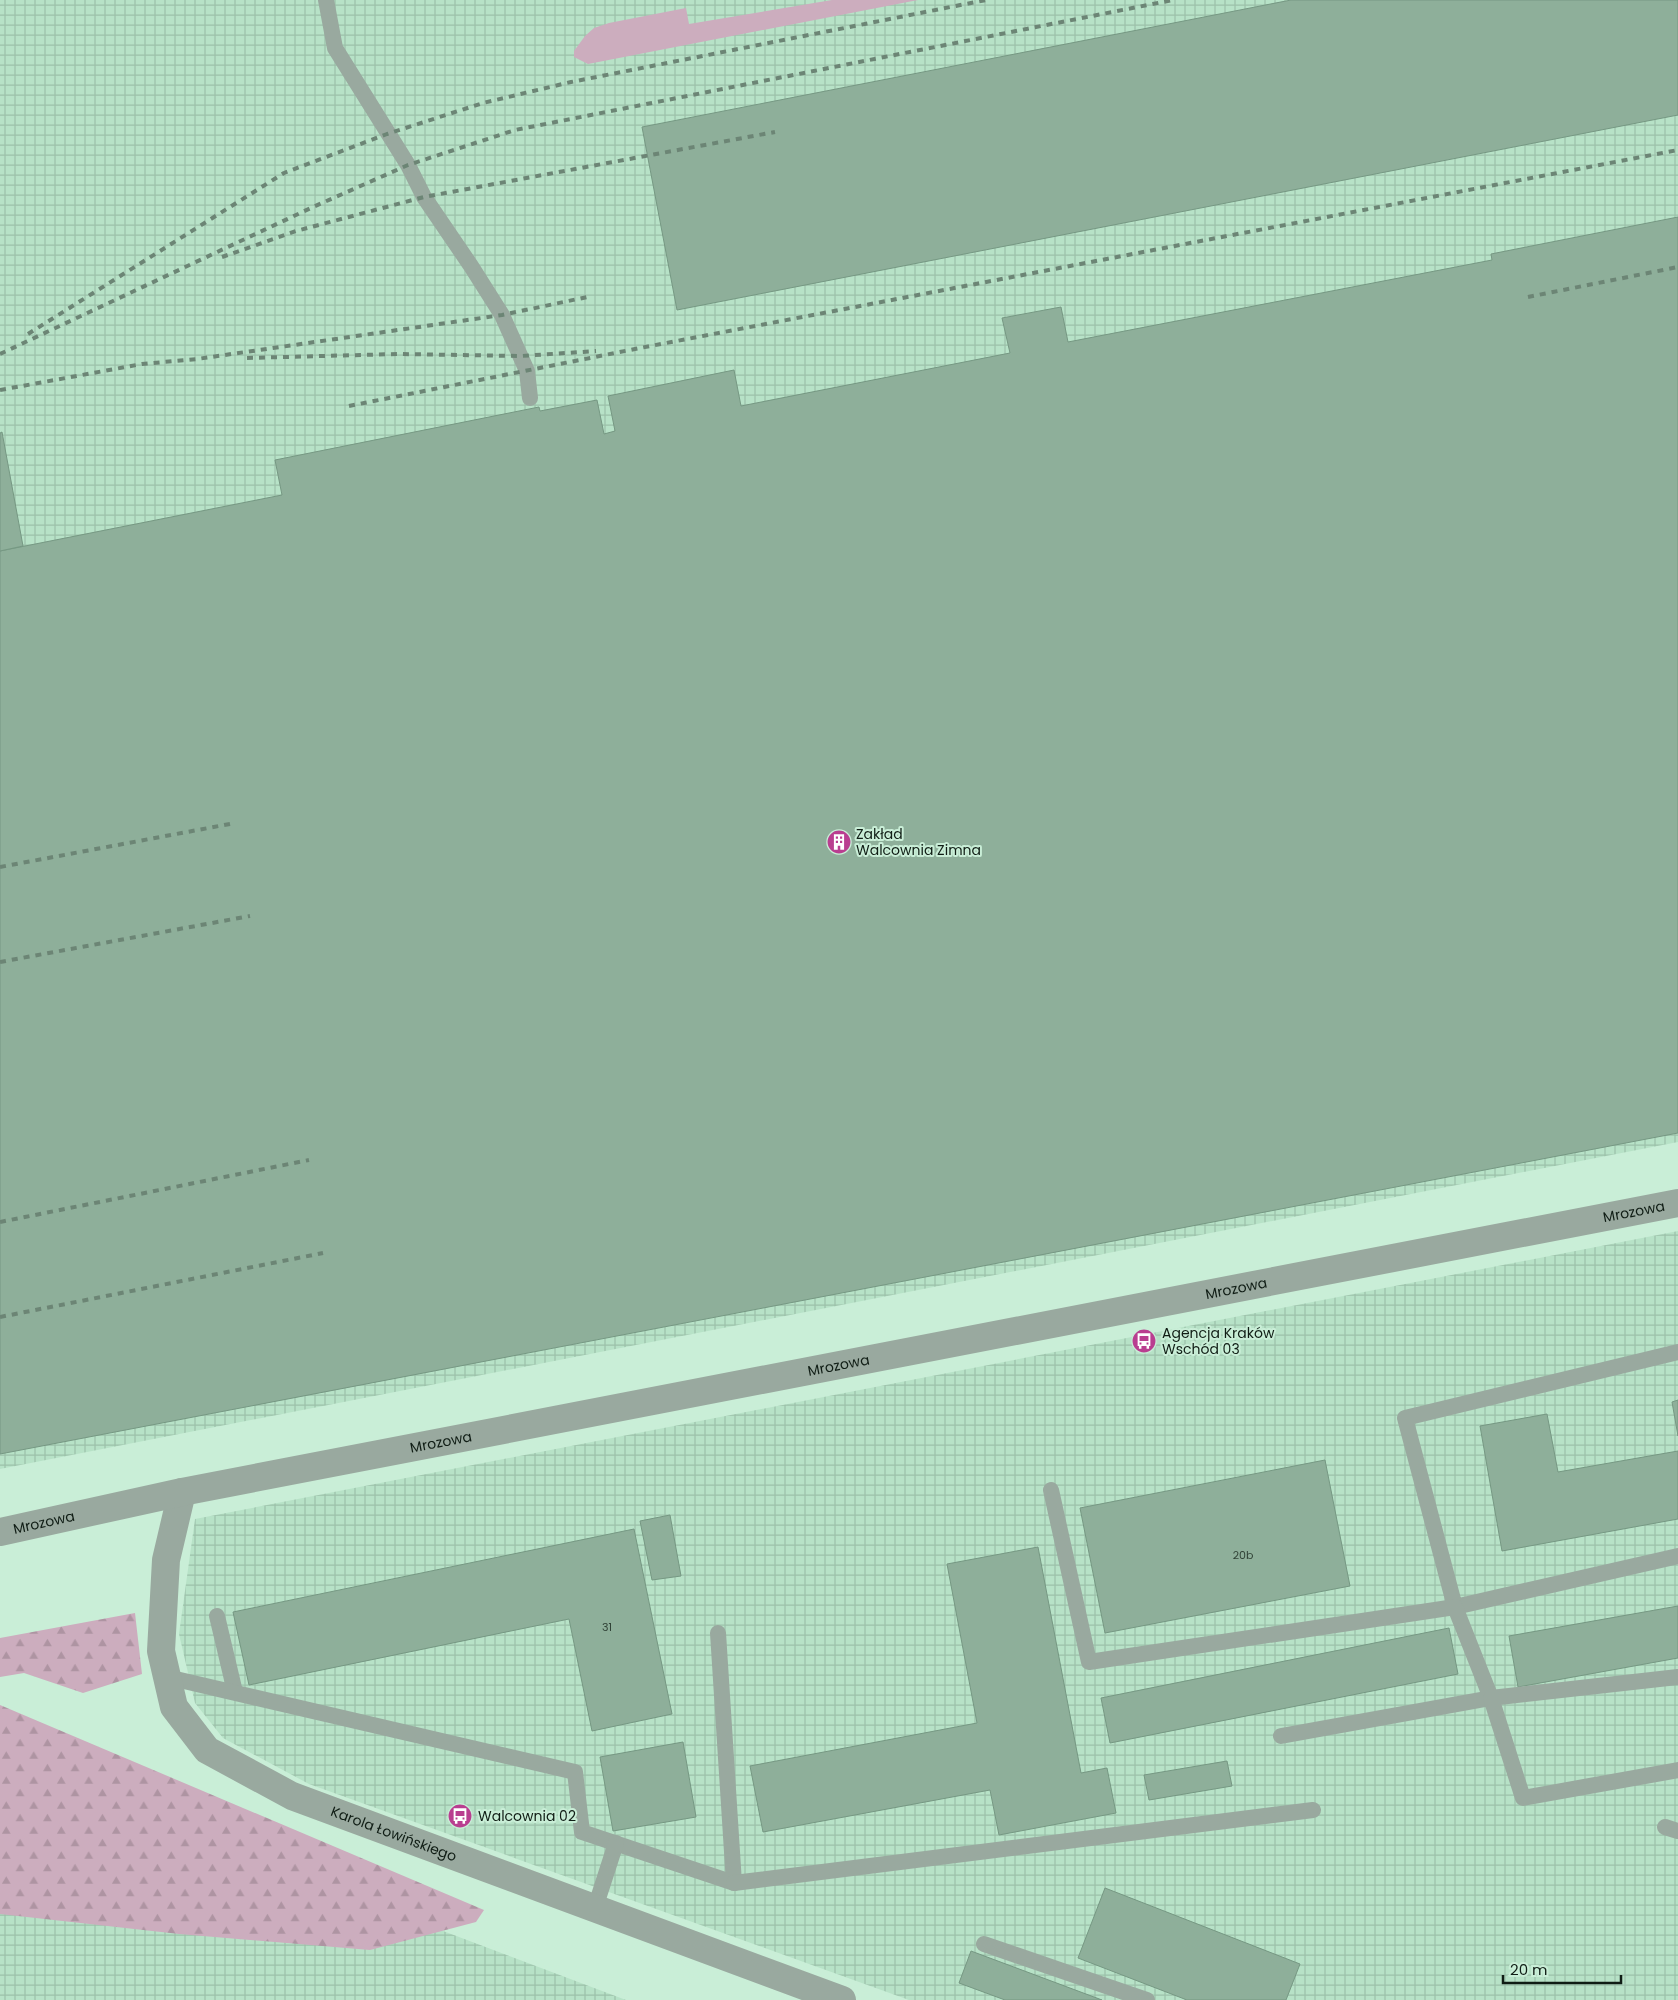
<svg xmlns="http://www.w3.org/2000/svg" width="1678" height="2000" font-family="Poppins,sans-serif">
	<defs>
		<pattern id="industrial-grid" width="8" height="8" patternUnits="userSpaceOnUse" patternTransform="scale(1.25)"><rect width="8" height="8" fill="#b7e2c7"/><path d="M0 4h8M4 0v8" fill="none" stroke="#9cc1aa"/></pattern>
		<pattern id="forest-firs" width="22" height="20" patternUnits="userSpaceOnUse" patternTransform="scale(1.25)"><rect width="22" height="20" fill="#ccadbe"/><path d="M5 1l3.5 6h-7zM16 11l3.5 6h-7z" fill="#ae94a2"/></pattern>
	</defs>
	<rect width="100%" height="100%" fill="#c9eed7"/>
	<g fill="url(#industrial-grid)">
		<path d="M0,0h1678v1142l-1678,327z"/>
		<path d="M1678,1231v769h-769l-600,-216 -86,-46 -28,-35 -16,-69 16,-115z"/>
		<path d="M0,1821l157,2 469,177h-626z"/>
	</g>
	<path fill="#ccadbe" d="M832,0h86l-330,64 -14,-7v-6l11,-15 9,-8 15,-5 77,-15 3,16z"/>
	<g fill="url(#forest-firs)">
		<path d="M135,1613l7,61 -59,19 -59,-20 -24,4v-39z"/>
		<path d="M0,1705l484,205 -8,12 -106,28 -191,-16 -179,-20z"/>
	</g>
	<g fill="#8eaf9a" stroke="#769883">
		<path d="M1291,0h387v115l-1001,195 -35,-183z"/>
		<path d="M1678,217v916l-1678,321v-903l282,-56 -7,-35 264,-53 1,4 57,-11 7,34 11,-3 -7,-35 126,-26 7,36 269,-53 -8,-35 59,-11 7,35 424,-82 -1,-6z"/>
		<path d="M2,432l21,114 -23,5v-118z"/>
		<path d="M1678,1400v36l-6,-34z"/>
		<path d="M1547,1414l11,58 120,-21v68l-176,32 -22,-125z"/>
		<path d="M1325,1460l25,126 -245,47 -25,-125z"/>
		<path d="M670,1515l11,61 -29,4 -12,-59z"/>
		<path d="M634,1529l38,185 -80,17 -23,-112 -320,66 -16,-73z"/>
		<path d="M1038,1547l43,226 26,-5 9,45 -117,22 -9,-45 -227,42 -13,-66 227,-43 -30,-159z"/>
		<path d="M1678,1606v52l-160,29 -9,-51z"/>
		<path d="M1449,1628l9,46 -348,69 -9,-45z"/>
		<path d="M683,1742l13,75 -83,14 -13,-74z"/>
		<path d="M1227,1761l5,25 -83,14 -5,-25z"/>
		<path d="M1105,1888l195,76 -14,36h-99l-109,-42z"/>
		<path d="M971,1951l131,49h-97l-46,-17z"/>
	</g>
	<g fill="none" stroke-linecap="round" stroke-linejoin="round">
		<g stroke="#99a99f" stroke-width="16">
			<path d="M326,0l9,48 73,117 16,32 47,69 31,49 25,56 3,27"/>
			<path d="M1678,1352l-273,66 50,189 223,-51"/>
			<path d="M1051,1490l38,172 366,-55 36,91 -210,38"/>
			<path d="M217,1616l18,76"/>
			<path d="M167,1677l408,95 7,60 152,51 -16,-250"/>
			<path d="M1678,1677l-187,21 32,100 155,-28"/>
			<path d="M1665,1827l13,4"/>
			<path d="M734,1883l579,-73"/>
			<path d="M595,1908l21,-65"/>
			<path d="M984,1944l163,56"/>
		</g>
		<g stroke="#99a99f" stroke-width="28">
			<path id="s1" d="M182,1492l-16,68 -5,91 13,56 33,43 85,46 550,204"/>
			<path id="s2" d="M0,1532l182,-40 1496,-289"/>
		</g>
		<g stroke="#6c8575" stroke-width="4" stroke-dasharray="6 6" stroke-linecap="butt">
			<path d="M222,257l74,-26 128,-34 351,-65"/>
			<path d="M1528,297l150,-30"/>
			<path d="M28,334l256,-161 103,-39 96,-31 88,-21 415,-82"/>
			<path d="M0,354l313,-147 95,-42 107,-35 658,-130"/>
			<path d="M247,358l151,-4 123,2 75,-5"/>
			<path d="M0,390l142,-26 55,-5 305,-44 90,-19"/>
			<path d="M349,406l291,-58 1038,-198"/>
			<path d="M0,867l235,-44"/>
			<path d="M0,962l250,-46"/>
			<path d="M0,1222l309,-62"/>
			<path d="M0,1317l323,-64"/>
		</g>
	</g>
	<defs>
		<symbol id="building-disc" viewBox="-11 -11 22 22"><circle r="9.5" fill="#b93e90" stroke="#c9eed7"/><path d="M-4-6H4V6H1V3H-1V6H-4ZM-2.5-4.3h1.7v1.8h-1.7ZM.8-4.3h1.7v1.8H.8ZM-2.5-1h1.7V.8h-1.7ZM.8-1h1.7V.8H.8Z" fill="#fff"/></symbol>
		<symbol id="bus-disc" viewBox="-11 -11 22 22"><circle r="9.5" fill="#b93e90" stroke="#c9eed7"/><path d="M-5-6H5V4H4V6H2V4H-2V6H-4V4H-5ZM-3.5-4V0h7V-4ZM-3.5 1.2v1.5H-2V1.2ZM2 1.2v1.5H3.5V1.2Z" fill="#fff"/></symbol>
	</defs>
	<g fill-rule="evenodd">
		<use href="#building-disc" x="825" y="828" width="28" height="28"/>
		<use href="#bus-disc" x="1130" y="1327" width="28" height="28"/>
		<use href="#bus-disc" x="446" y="1802" width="28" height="28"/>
	</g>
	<g text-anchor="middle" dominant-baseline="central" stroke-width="4" stroke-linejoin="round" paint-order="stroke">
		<g font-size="11" fill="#304236">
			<text x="1243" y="1555">20b</text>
			<text x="607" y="1627">31</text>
		</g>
		<g font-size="14" fill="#101d15" stroke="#c9eed7" text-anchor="start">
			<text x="856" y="834">Zakład<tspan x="856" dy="16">Walcownia Zimna</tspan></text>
			<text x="1162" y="1333">Agencja Kraków<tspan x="1162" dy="16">Wschód 03</tspan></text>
			<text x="478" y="1816">Walcownia 02</text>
		</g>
		<g font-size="14" fill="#101d15" stroke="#c9eed7">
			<text stroke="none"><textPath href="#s2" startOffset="1665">Mrozowa</textPath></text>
			<text stroke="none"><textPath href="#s2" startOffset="1260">Mrozowa</textPath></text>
			<text stroke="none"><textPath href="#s2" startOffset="855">Mrozowa</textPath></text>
			<text stroke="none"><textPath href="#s2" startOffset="450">Mrozowa</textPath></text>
			<text stroke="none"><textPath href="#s2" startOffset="45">Mrozowa</textPath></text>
			<text stroke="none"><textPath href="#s1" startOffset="478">Karola Łowińskiego</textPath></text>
		</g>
	</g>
	<path d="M1503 1975v8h118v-8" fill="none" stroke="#101d15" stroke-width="2.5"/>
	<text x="1510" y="1975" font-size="15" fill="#101d15" stroke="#c9eed7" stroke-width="4" paint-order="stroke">20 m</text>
</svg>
